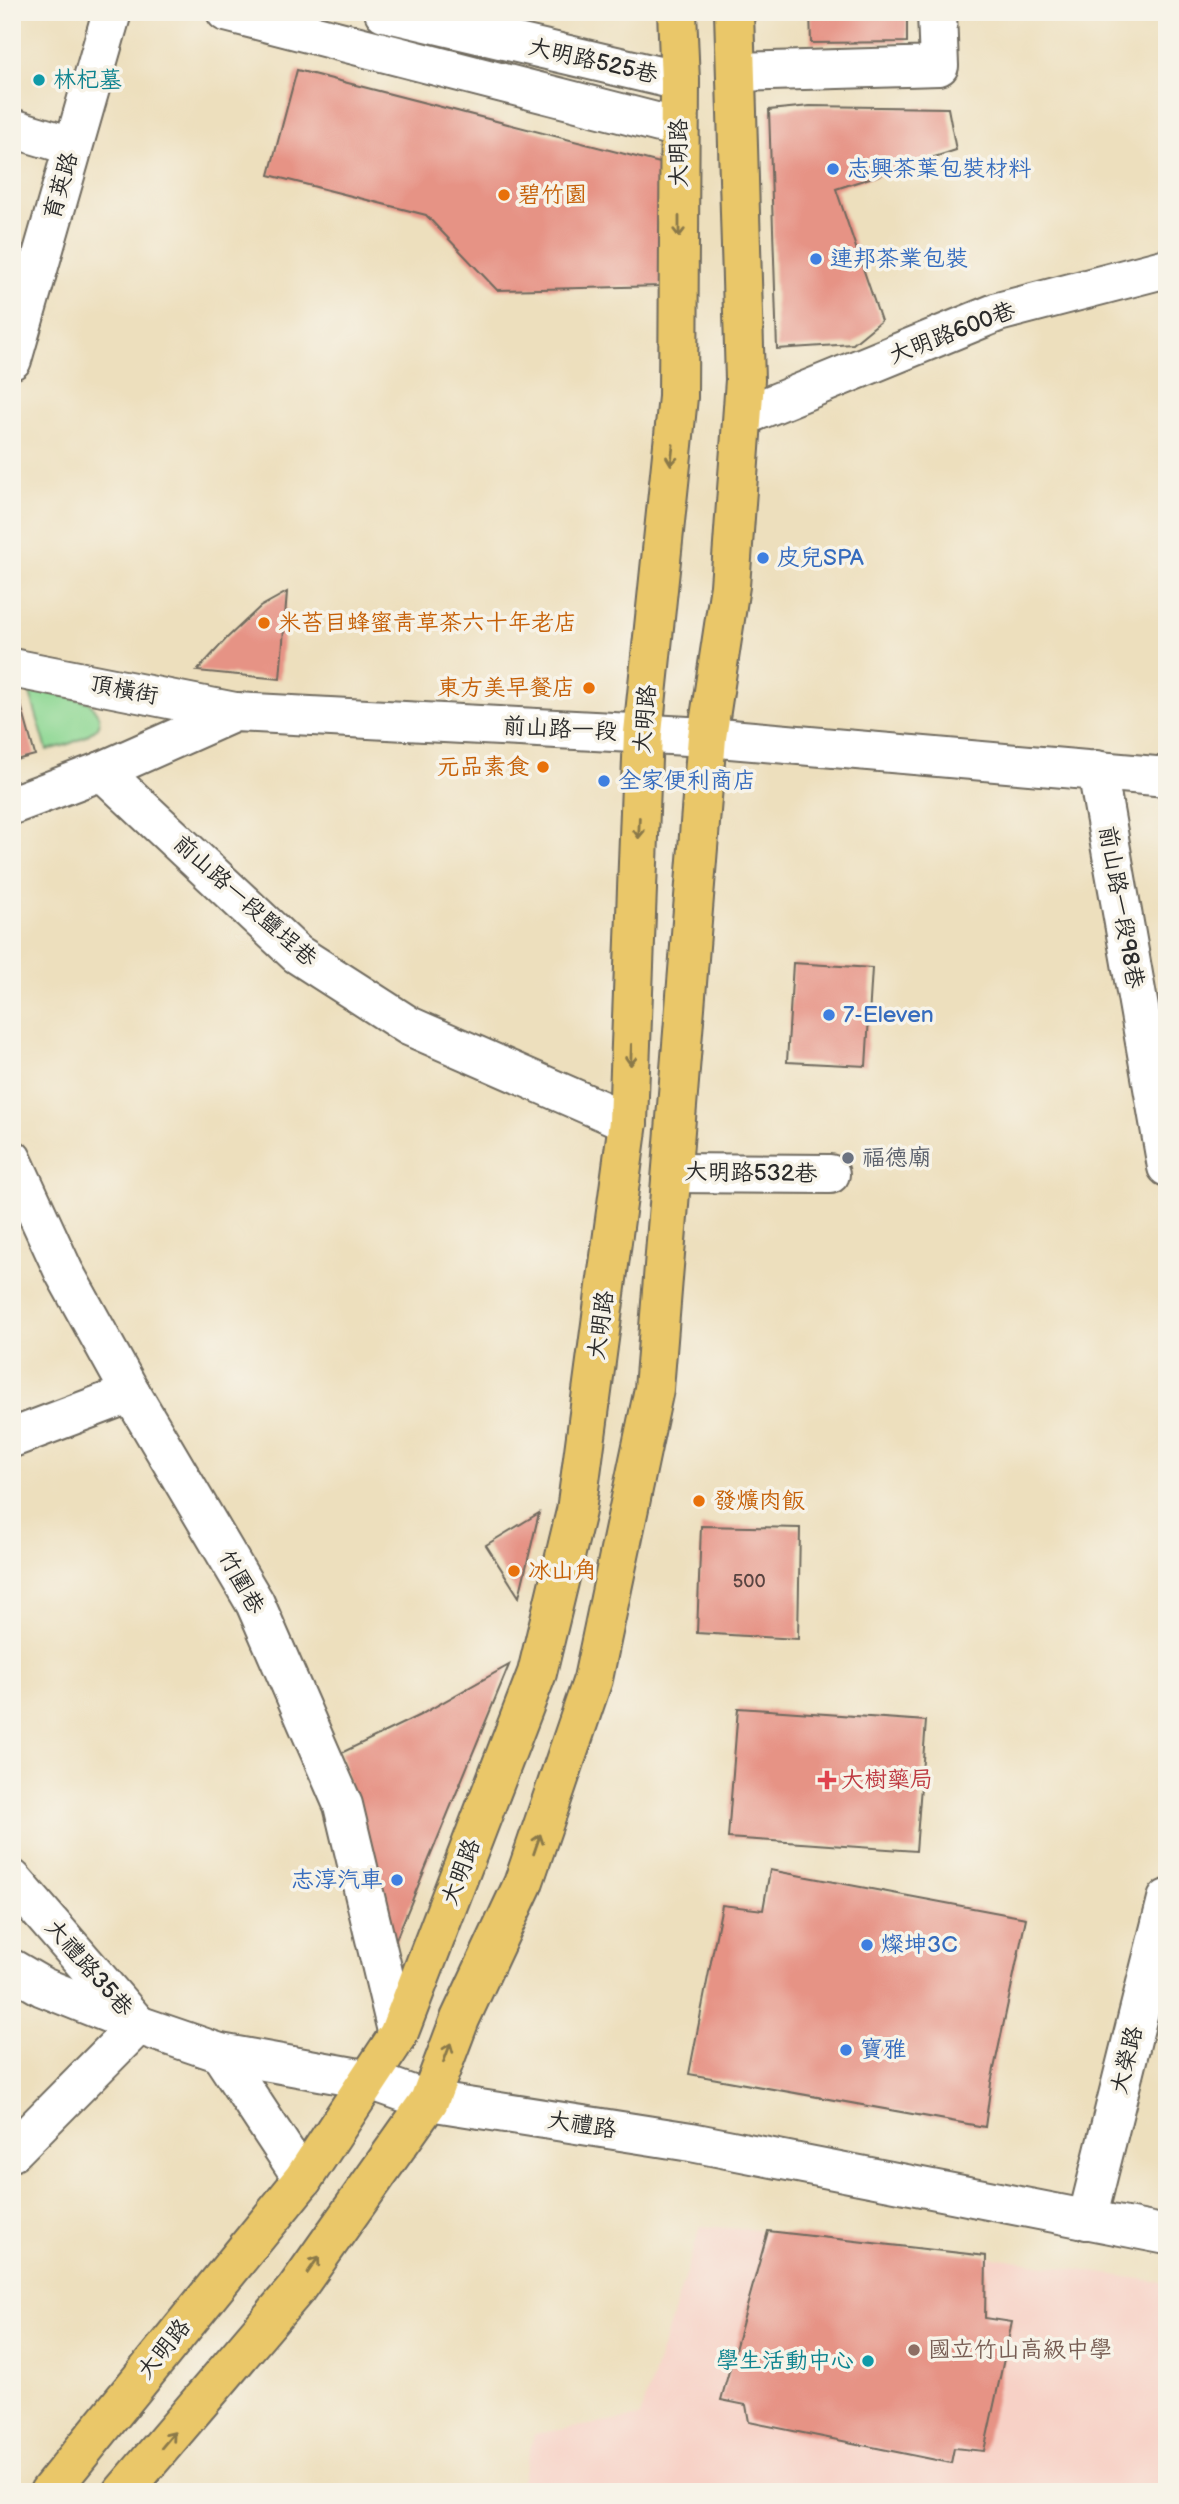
<svg xmlns="http://www.w3.org/2000/svg" width="1179" height="2504" font-family="'Balsamiq Sans','LXGW WenKai TC',sans-serif">
	<rect width="100%" height="100%" fill="#f7f3e8"/>
	<filter id="ink" filterUnits="userSpaceOnUse"><feTurbulence type="fractalNoise" baseFrequency=".0143" numOctaves="2"/><feDisplacementMap in="SourceGraphic" scale="14" xChannelSelector="R" yChannelSelector="G"/><feConvolveMatrix kernelMatrix="1 2 1 2 8 2 1 2 1" color-interpolation-filters="sRGB"/></filter>
	<filter id="wash" filterUnits="userSpaceOnUse"><feTurbulence type="fractalNoise" baseFrequency=".00686" numOctaves="4" result="noise"/><feDisplacementMap in="SourceGraphic" scale="28" xChannelSelector="R" yChannelSelector="G"/><feGaussianBlur stdDeviation="1.57" result="paint"/><feColorMatrix in="noise" values="0 0 0 0 0 0 0 0 0 0 0 0 0 0 0 0 0 1.4 0 .05"/><feComposite in="paint" operator="in"/></filter>
	<g filter="url(#wash)">
		<rect width="100%" height="100%" fill="#eddfbd"/>
		<path fill="#f7d1c6" d="M701,2226l67,5 218,25 181,27v209h-648l15,-58 106,-17z"/>
		<path fill="#8fd894" stroke="#5d8260" stroke-width="2" d="M28,687l61,15 10,14v9c-12,14 -33,21 -52,25z"/>
		<g id="blocks">
			<g fill="#e69385">
				<path d="M810,12h97v30l-96,1z"/>
				<path d="M297,70l363,93 2,123 -165,4 -71,-75 -157,-40z"/>
				<path d="M810,106l138,2 8,42 -120,39 45,132 -28,23 -76,5 -8,-239z"/>
				<path d="M287,592l-7,87 -83,-8 30,-33 33,-31z"/>
				<path d="M12,687h4l19,68 -23,6z"/>
				<path d="M793,963l79,5 -6,98 -79,-4z"/>
				<path d="M539,1513l-20,84 -33,-52z"/>
				<path d="M701,1526l99,2 -2,111 -101,-6z"/>
				<path d="M509,1665l-121,294 -47,-206 79,-38z"/>
				<path d="M738,1708l188,13 -10,130 -188,-13z"/>
				<path d="M770,1870l256,48 -35,165 -6,44 -296,-53 33,-169 41,5z"/>
				<path d="M768,2231l218,25 -1,62 27,4 -28,129 -30,-3 -3,15 -202,-41 -3,-17 -25,-5z"/>
			</g>
		</g>
	</g>
	<g filter="url(#ink)">
		<use href="#blocks" fill-opacity="0" stroke="#6f6a5e" stroke-width="2"/>
		<g fill="none" stroke-linecap="round" stroke-linejoin="round">
			<defs>
				<g id="minor">
					<path d="M226,12l453,116"/>
					<path d="M384,12l296,69"/>
					<path d="M736,72l203,-6 -2,-54"/>
					<path d="M12,128l60,18"/>
					<path d="M12,360l100,-348"/>
					<path d="M744,416l254,-104 169,-44"/>
					<path d="M12,668l223,44"/>
					<path d="M1097,770l70,397"/>
					<path d="M102,771l195,183 112,72 219,96"/>
					<path d="M12,805l90,-34 133,-59 472,25 460,40"/>
					<path d="M12,1159l52,113 67,121 124,210 88,202 55,230"/>
					<path d="M672,1173l158,1"/>
					<path d="M12,1438l119,-45"/>
					<path d="M12,1879l126,146 -126,127"/>
					<path d="M12,1969l31,18 95,38 82,28 150,27 59,21 262,41 476,93"/>
					<path d="M220,2053l83,126"/>
					<path d="M1087,2220l80,-321"/>
				</g>
				<g id="major">
					<path d="M49,2492l254,-313 95,-144 139,-362 39,-162 52,-389 15,-389 35,-336 2,-316 -3,-69"/>
					<path d="M123,2492l173,-203 133,-188 31,-82 63,-135 70,-205 61,-290 53,-652 23,-151 15,-206 -11,-368"/>
				</g>
			</defs>
			<use href="#minor" stroke="#6f6a5e" stroke-width="42"/>
			<use href="#major" stroke="#6f6a5e" stroke-width="42"/>
			<use href="#minor" stroke="#fff" stroke-width="38"/>
			<use href="#major" stroke="#eac769" stroke-width="38"/>
		</g>
		<defs><path id="oneway-shaft" d="M-6 0H5M1.5-3L5.5 0L1.5 3" fill="none" stroke-width="1.6" stroke-linecap="round" stroke-linejoin="round" transform="scale(1.75)"/></defs>
		<g stroke="#8a794a">
			<use href="#oneway-shaft" transform="translate(679 227) rotate(90)"/>
			<use href="#oneway-shaft" transform="translate(672 455) rotate(96)"/>
			<use href="#oneway-shaft" transform="translate(639 828) rotate(92)"/>
			<use href="#oneway-shaft" transform="translate(631 1055) rotate(92)"/>
			<use href="#oneway-shaft" transform="translate(537 1844) rotate(-71)"/>
			<use href="#oneway-shaft" transform="translate(447 2053) rotate(-69)"/>
			<use href="#oneway-shaft" transform="translate(313 2265) rotate(-55)"/>
			<use href="#oneway-shaft" transform="translate(168 2440) rotate(-50)"/>
		</g>
	</g>
	<g fill="#0f9aa8" stroke="#f7f3e8" stroke-width="2.5">
		<circle cx="39" cy="80" r="7"/>
		<circle cx="868" cy="2361" r="7"/>
	</g>
	<g fill="#3f7fe0" stroke="#f7f3e8" stroke-width="2.5">
		<circle cx="833" cy="169" r="7"/>
		<circle cx="816" cy="259" r="7"/>
		<circle cx="763" cy="558" r="7"/>
		<circle cx="604" cy="781" r="7"/>
		<circle cx="829" cy="1015" r="7"/>
		<circle cx="397" cy="1880" r="7"/>
		<circle cx="867" cy="1945" r="7"/>
		<circle cx="846" cy="2050" r="7"/>
	</g>
	<g fill="#e8710a" stroke="#f7f3e8" stroke-width="2.5">
		<circle cx="504" cy="195" r="7"/>
		<circle cx="264" cy="623" r="7"/>
		<circle cx="589" cy="688" r="7"/>
		<circle cx="543" cy="767" r="7"/>
		<circle cx="699" cy="1501" r="7"/>
		<circle cx="514" cy="1571" r="7"/>
	</g>
	<circle fill="#6b7280" stroke="#f7f3e8" stroke-width="2.5" cx="848" cy="1158" r="7"/>
	<path fill="#e0444e" stroke="#f7f3e8" stroke-width="2.5" d="M823.5 1769.5h7v7h7v7h-7v7h-7v-7h-7v-7h7z"/>
	<circle fill="#8d6e63" stroke="#f7f3e8" stroke-width="2.5" cx="914" cy="2350" r="7"/>
	<g text-anchor="middle" dominant-baseline="central" stroke-width="7" stroke-linejoin="round" paint-order="stroke">
		<g font-size="19" fill="#5a4542">
			<text x="749" y="1581">500</text>
		</g>
		<g font-size="23" fill="#2b2b2b" stroke="#f7f3e8">
			<text transform="translate(593 61) rotate(13)">大明路525巷</text>
			<text transform="translate(679 153) rotate(-90)">大明路</text>
			<text transform="translate(61 186) rotate(-74)">育英路</text>
			<text transform="translate(952 333) rotate(-21)">大明路600巷</text>
			<text transform="translate(124 690) rotate(11)">頂橫街</text>
			<text transform="translate(645 719) rotate(-85)">大明路</text>
			<text transform="translate(560 729) rotate(3)">前山路一段</text>
			<text transform="translate(245 901) rotate(42)">前山路一段鹽埕巷</text>
			<text transform="translate(1121 907) rotate(80)">前山路一段98巷</text>
			<text transform="translate(751 1173) rotate(1)">大明路532巷</text>
			<text transform="translate(601 1325) rotate(-82)">大明路</text>
			<text transform="translate(241 1582) rotate(61)">竹圍巷</text>
			<text transform="translate(461 1872) rotate(-69)">大明路</text>
			<text transform="translate(89 1968) rotate(49)">大禮路35巷</text>
			<text transform="translate(1127 2060) rotate(-76)">大榮路</text>
			<text transform="translate(582 2125) rotate(9)">大禮路</text>
			<text transform="translate(164 2349) rotate(-51)">大明路</text>
		</g>
		<g font-size="23" fill="#0d838f" stroke="#f7f3e8" text-anchor="start">
			<text x="53" y="80">林杞墓</text>
			<text x="854" y="2361" text-anchor="end">學生活動中心</text>
		</g>
		<g font-size="23" fill="#366cbe" stroke="#f7f3e8" text-anchor="start">
			<text x="847" y="169">志興茶葉包裝材料</text>
			<text x="830" y="259">連邦茶業包裝</text>
			<text x="777" y="558">皮兒SPA</text>
			<text x="618" y="781">全家便利商店</text>
			<text x="843" y="1015">7-Eleven</text>
			<text x="383" y="1880" text-anchor="end">志淳汽車</text>
			<text x="881" y="1945">燦坤3C</text>
			<text x="860" y="2050">寶雅</text>
		</g>
		<g font-size="23" fill="#c56008" stroke="#f7f3e8" text-anchor="start">
			<text x="518" y="195">碧竹園</text>
			<text x="278" y="623">米苔目蜂蜜青草茶六十年老店</text>
			<text x="575" y="688" text-anchor="end">東方美早餐店</text>
			<text x="529" y="767" text-anchor="end">元品素食</text>
			<text x="713" y="1501">發爌肉飯</text>
			<text x="528" y="1571">冰山角</text>
		</g>
		<g font-size="23" fill="#5b616d" stroke="#f7f3e8" text-anchor="start">
			<text x="862" y="1158">福德廟</text>
		</g>
		<g font-size="23" fill="#be3a42" stroke="#f7f3e8" text-anchor="start">
			<text x="841" y="1780">大樹藥局</text>
		</g>
		<g font-size="23" fill="#785e54" stroke="#f7f3e8" text-anchor="start">
			<text x="928" y="2350">國立竹山高級中學</text>
		</g>
	</g>
	<rect width="1179" height="2504" fill="none" stroke="#f7f3e8" stroke-width="42"/>
</svg>
